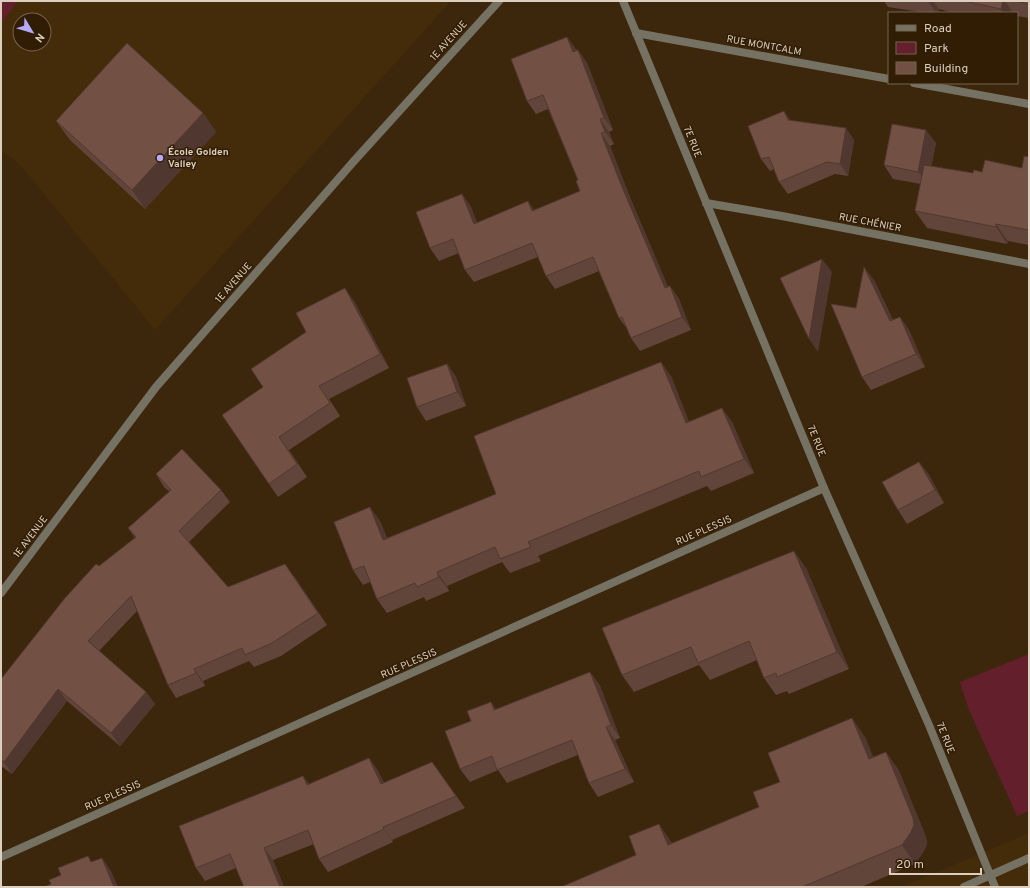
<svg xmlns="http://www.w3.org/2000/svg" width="1030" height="888" font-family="Overpass,sans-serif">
	<rect width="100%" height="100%" fill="#3c270d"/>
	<g fill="#442b09" fill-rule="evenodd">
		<path d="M1,1h450l-296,329 -133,-163 -21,-17zM20,20h24v24h-24z"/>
		<path d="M1029,833v54h-128z"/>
	</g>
	<g fill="#631f2b">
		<path d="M1,1h17l-17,22z"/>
		<path d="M1029,654v157l-12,5 -48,-106 -9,-28z"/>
	</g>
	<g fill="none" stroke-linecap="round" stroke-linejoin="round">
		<g stroke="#757264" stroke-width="8">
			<path d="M636,33l253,46"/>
			<path d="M914,83l115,21"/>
			<path d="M706,203l76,13 247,48"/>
			<path d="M1,593l155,-206 198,-226 145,-160"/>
			<path d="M1,857l823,-369"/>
			<path d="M964,887l65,-29"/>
		</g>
		<path stroke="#757264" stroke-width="8" d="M623,1l201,487 105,237 66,162"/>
	</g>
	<g fill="#62453a">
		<path d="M884,1h145v17l-12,-2v-3h-62l-16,-4 -1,4h-11l-39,-6z"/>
		<path d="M576,49l1,1h1l9,13 26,67 -4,2 5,12 -4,2 19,49 39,92 2,-1 9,13 12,31 -51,21 -9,-13 -3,-8 -9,-12 -20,-47 -44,18 -9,-13 -8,-19 -64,25 -9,-12 -6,-17 -20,8 -9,-13 32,-54 9,13 6,16 57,-13 46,-19 -2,-11 -30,-71 -12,5 -9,-13z"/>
		<path d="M203,113l13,19 -71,77 -75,-69 -14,-19z"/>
		<path d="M791,121l63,19 -6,36 -13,-2 -47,20 -9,-12 -5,-13 -4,2 -9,-12z"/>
		<path d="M936,143l-5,23 42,7 49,-5 7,-11v88l-21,-4 -1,3 -80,-16 -12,-17 6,-27 -28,-5 -9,-14z"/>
		<path d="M874,280l19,40 7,-3 9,13 16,37 -54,23 -9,-13 -6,-69z"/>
		<path d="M354,301l35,67 -60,31 11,17 -51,34 18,27 -29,20 -9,-13 -6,-97 43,-55z"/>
		<path d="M447,364l9,13 10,29 -40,15 -9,-14z"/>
		<path d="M671,376l18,46h43l22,51 -43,18 -4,-5 -169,70 3,5 -31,12 -8,-11 -55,24 2,5 -23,10 -2,-4 -37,16 -10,-14 -7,-17 -7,3 -10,-15 27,-49 7,17 109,-44z"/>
		<path d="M919,462l10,13 15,28 -37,21 -9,-14z"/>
		<path d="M156,474l65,16 9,12 -41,40 39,45 66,-11 33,49 -46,31 -27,11 -5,-6 -46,20 2,5 -29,12 -8,-13 -31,-74 -38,40 47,41 9,12 -35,42 -53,-45 -55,73 -11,-8v-87l134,-141 -7,-10 42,-36 -6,-5z"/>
		<path d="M806,568l43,101 -60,25 -2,-3 -11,4 -12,-17 -7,-18 -47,20 -11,-15 -65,27 -12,-17z"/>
		<path d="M590,672l10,14 20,52 -5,2 19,42 -36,15 -9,-14 -11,-28 -71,28 -9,-13 -28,12 -10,-13 11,-48 20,-19 5,8z"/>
		<path d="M865,737l8,20 13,-5 13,19 27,66 1,7 -3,7 -9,13 -54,23h-300l111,-44 87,-36 21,-25z"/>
		<path d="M369,758l9,13 6,12 48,-21 33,46 -73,32 1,2 -65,30 -9,-13 -5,-15 -41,16 11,27h-40l-8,-19 -31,13 -9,-13 107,-92 6,8z"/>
	</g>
	<g fill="#503830">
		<path d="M928,1h5l6,8 -1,4h-2z"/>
		<path d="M1003,1h2l8,12h-10l-2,-4z"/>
		<path d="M567,37l9,12 6,16 -9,-13z"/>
		<path d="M578,50l9,13 26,67 -9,-12z"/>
		<path d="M784,111l8,11 -4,-2z"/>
		<path d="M203,113l13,19 -71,77 -13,-19z"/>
		<path d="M600,119l9,13 5,12 -9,-12z"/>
		<path d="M846,128l8,12 -6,36 -8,-12z"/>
		<path d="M926,130l10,13 -8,42 -10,-13z"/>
		<path d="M601,133l9,13 19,49 45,106 -9,-13 -45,-106z"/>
		<path d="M462,194l9,13 12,30 -9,-13z"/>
		<path d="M528,201l9,13 -5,-3z"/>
		<path d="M996,224l12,17 -1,3 -11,-17z"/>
		<path d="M822,259l10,13 -14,80 -9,-13z"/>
		<path d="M864,267l10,13 25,54 -9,-13z"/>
		<path d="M670,286l9,13 12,31 -9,-13z"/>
		<path d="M345,288l9,13 35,67 -9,-14z"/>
		<path d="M900,317l9,13 16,37 -9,-13z"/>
		<path d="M661,362l10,14 24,61 -9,-14z"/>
		<path d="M447,364l9,13 10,29 -9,-14z"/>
		<path d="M722,408l10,14 22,51 -10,-14z"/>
		<path d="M919,462l10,13 15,28 -9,-13z"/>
		<path d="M370,507l10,14 13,33 -10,-14z"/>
		<path d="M794,551l12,17 43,101 -12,-17z"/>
		<path d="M437,572l10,14 2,5 -10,-14z"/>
		<path d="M194,669l9,12 2,5 -9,-13z"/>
		<path d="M590,672l10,14 20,52 -9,-13z"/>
		<path d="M58,689l9,12 -55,73 -8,-12z"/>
		<path d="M146,692l9,12 -35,42 -9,-13z"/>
		<path d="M491,702l9,13 -6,-5z"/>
		<path d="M852,718l13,19 17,41 -13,-19z"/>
		<path d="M606,727l9,13 19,42 -9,-13z"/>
		<path d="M886,752l13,19 27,66 1,7 -3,7 -9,13 -13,-19z"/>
		<path d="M369,758l9,13 12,26 -9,-13z"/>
		<path d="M303,776l9,13 -5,-4z"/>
		<path d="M659,824l13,19 -4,2z"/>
		<path d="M383,827l9,13 1,2 -9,-13z"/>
		<path d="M264,848l9,12 11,27h-4z"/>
		<path d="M102,858l9,13 7,16h-4z"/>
	</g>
	<g fill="#725044" stroke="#503830">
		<path d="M964,1h39l-2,8z"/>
		<path d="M1014,1h15v3z"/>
		<path d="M567,37l6,15 5,-2 26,68 -4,1 5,13 -4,1 19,49 45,106 5,-2 12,31 -51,21 -9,-21 -3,1 -26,-61 -47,19 -14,-33 -67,27 -12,-31 -23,9 -14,-36 46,-18 12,30 54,-23 4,10 48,-20 -4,-10 2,-1 -35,-85 -16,6 -16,-42z"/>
		<path d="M127,43l76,70 -71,77 -76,-69z"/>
		<path d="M784,111l4,9 58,8 -6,36 -13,-2 -48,20 -10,-25 -8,2 -13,-33z"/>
		<path d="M892,124l34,6 -8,42 -34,-7z"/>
		<path d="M1024,156l5,1v73l-33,-6v3l-81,-16 9,-46 49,8 1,-3 8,2 3,-12 37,8z"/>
		<path d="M822,259l-13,80 -29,-61z"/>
		<path d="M864,267l26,54 10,-4 16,37 -54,23 -31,-73 25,4z"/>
		<path d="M345,288l35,66 -61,32 11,17 -51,34 18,27 -28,20 -47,-69 41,-28 -12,-18 55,-37 -10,-19z"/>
		<path d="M661,362l25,61 36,-15 22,51 -43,18 -2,-6 -171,71 3,5 -31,12 -5,-12 -58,25 2,5 -22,10 -2,-4 -38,16 -13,-33 -11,4 -19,-48 36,-15 13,33 113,-46 -22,-58z"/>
		<path d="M447,364l10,28 -40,15 -10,-29z"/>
		<path d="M182,449l39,41 -42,41 49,56 57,-23 33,49 -46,30 -27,12 -3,-7 -48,21 2,4 -28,12 -37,-89 -43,45 58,51 -35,41 -53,-44 -54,73 -3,-2v-81l64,-81 31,-34 3,2 37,-29 -8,-9 43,-38 -15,-16z"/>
		<path d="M919,462l16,28 -37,20 -16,-28z"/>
		<path d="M794,551l43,101 -60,25 -1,-4 -12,5 -15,-37 -51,22 -7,-16 -69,28 -20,-47z"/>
		<path d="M590,672l21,53 -5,2 19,42 -36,14 -17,-43 -75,30 -5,-14 -32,13 -15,-38 26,-10 -4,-10 24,-9 3,8z"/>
		<path d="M852,718l17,41 17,-7 27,66 1,7 -3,7 -9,13 -100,42h-241l75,-32 -7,-19 30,-12 9,21 91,-38 -6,-15 27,-10 -12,-29z"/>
		<path d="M369,758l12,26 51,-22 24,34 -73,31 1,2 -65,30 -11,-29 -44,18 16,39h-36l-14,-33 -34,14 -17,-42 124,-50 4,9z"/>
		<path d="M88,856l3,6 11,-4 12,29h-70l7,-3 -2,-4 12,-5 -3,-7z"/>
	</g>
	<circle fill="#b4acf9" stroke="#311d04" stroke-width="1.5" cx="160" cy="158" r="4"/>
	<g text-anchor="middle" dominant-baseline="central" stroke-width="3" stroke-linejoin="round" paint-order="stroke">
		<g font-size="10" fill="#dccfc0" stroke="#311d04">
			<text transform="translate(449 41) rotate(-48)">1E AVENUE</text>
			<text transform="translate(764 46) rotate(10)">RUE MONTCALM</text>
			<text transform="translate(692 142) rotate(68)">7E RUE</text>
			<text transform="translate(870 223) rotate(11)">RUE CHÉNIER</text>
			<text transform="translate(234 283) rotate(-49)">1E AVENUE</text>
			<text transform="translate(816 441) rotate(68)">7E RUE</text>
			<text transform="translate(704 531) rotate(-24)">RUE PLESSIS</text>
			<text transform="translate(31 537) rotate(-53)">1E AVENUE</text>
			<text transform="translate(409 664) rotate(-24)">RUE PLESSIS</text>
			<text transform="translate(945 738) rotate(68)">7E RUE</text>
			<text transform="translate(113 796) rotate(-24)">RUE PLESSIS</text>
		</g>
		<g font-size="10" font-weight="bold" fill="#dccfc0" stroke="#311d04" text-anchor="start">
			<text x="168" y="152">École Golden<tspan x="168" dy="12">Valley</tspan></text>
		</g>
	</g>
	<rect width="1030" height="888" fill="none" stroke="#dccfc0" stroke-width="4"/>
	<rect x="888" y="12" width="130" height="72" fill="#311d04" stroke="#75644f"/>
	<rect x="896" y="25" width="20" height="6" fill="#757264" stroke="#75644f"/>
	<text x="924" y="32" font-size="12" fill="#dccfc0">Road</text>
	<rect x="896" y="42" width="20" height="12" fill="#631f2b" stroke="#75644f"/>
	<text x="924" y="52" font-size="12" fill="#dccfc0">Park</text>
	<rect x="896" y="62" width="20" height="12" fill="#725044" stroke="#75644f"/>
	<text x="924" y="72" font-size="12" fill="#dccfc0">Building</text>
	<g transform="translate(32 32) rotate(128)"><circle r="19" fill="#311d04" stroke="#75644f"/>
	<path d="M0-3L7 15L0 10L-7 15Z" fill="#b4acf9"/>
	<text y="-6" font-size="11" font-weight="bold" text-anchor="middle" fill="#dccfc0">N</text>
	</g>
	<path d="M890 868v6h91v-6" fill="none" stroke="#dccfc0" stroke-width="2"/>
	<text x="896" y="868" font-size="12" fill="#dccfc0" stroke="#311d04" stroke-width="3" paint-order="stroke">20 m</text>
</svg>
